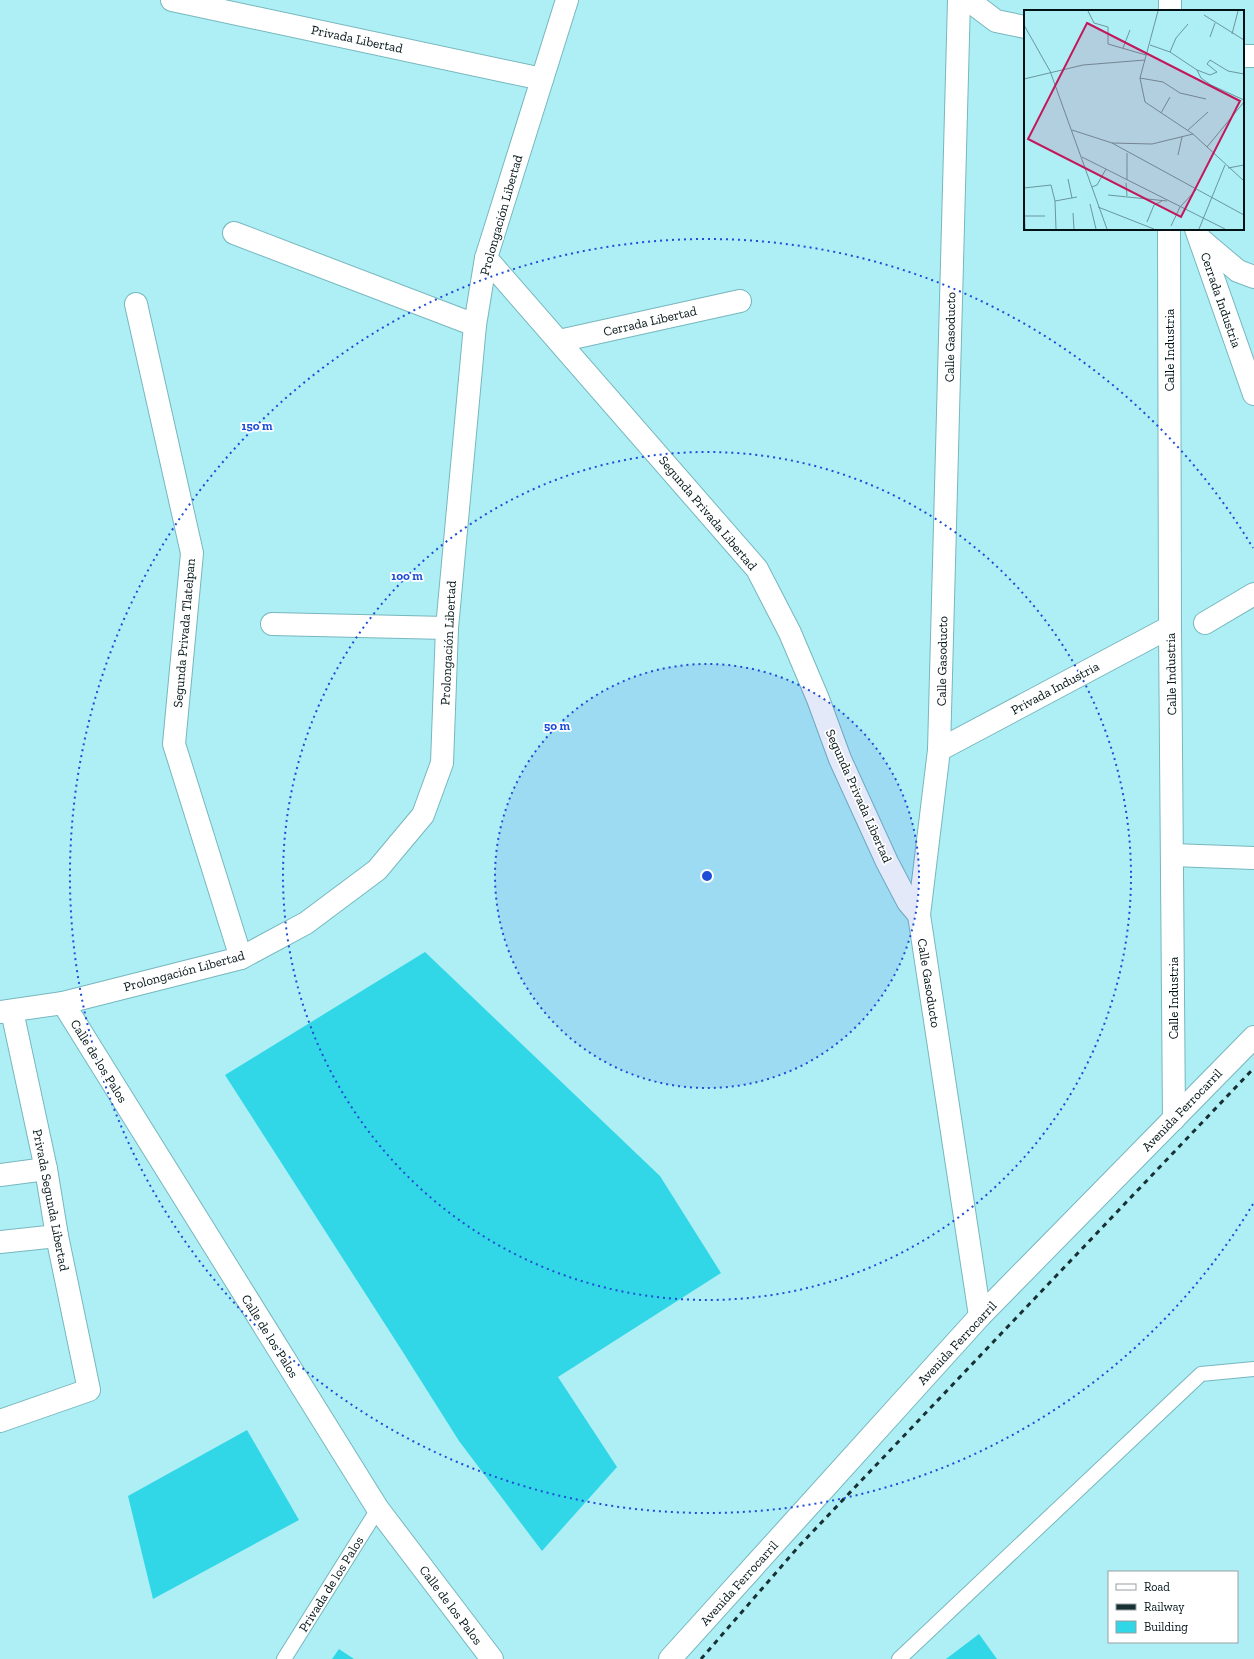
<svg xmlns="http://www.w3.org/2000/svg" width="1254" height="1659" font-family="'Zilla Slab',serif">
	<rect width="100%" height="100%" fill="#aeeff6"/>
	<g fill="#31d7e6">
		<path d="M425,952l235,224 61,97 -163,104 59,90 -75,84 -83,-110 -60,-95 -174,-271z"/>
		<path d="M247,1430l52,90 -146,79 -25,-103z"/>
		<path d="M979,1634l18,25h-51z"/>
		<path d="M339,1649l15,10h-22z"/>
	</g>
	<g fill="none" stroke-linecap="round" stroke-linejoin="round">
		<defs>
			<g id="service">
				<path d="M284,1659l94,-150"/>
				<path d="M899,1659l302,-285 53,-5"/>
			</g>
			<g id="minor">
				<path d="M172,0l370,79"/>
				<path d="M959,0l-20,750 -20,165 61,401"/>
				<path d="M968,0l28,21 29,6"/>
				<path d="M1170,0v11"/>
				<path d="M1243,56h11"/>
				<path d="M1169,229l1,398 4,492"/>
				<path d="M1196,229l58,165"/>
				<path d="M234,233l241,92"/>
				<path d="M1200,239l38,32 16,6"/>
				<path d="M486,258l271,311 33,64 28,66 22,60 47,103 21,40 11,13"/>
				<path d="M136,304l56,249 -18,191 67,214"/>
				<path d="M559,341l181,-40"/>
				<path d="M1205,623l49,-29"/>
				<path d="M272,624l175,4"/>
				<path d="M939,750l231,-123"/>
				<path d="M1172,855l82,3"/>
				<path d="M63,1003l315,506 114,150"/>
				<path d="M0,1012l63,-9 178,-45 65,-35 71,-53 46,-55 19,-52 5,-135 28,-303 11,-67 81,-258"/>
				<path d="M0,1175l46,-6"/>
				<path d="M0,1242l57,-6"/>
				<path d="M0,1421l89,-31 -32,-154 -11,-67 -34,-158"/>
				<path d="M670,1659l310,-343 274,-279"/>
			</g>
		</defs>
		<use href="#service" stroke="#77b7be" stroke-width="16"/>
		<use href="#minor" stroke="#77b7be" stroke-width="24"/>
		<use href="#service" stroke="#fff" stroke-width="14"/>
		<use href="#minor" stroke="#fff" stroke-width="22"/>
		<path stroke="#183034" stroke-width="3" stroke-dasharray="5 5" stroke-linecap="butt" d="M701,1659l99,-114 454,-477"/>
	</g>
	<circle cx="707" cy="876" r="212" fill="#1d4ed8" fill-opacity=".12"/>
	<g fill="none" stroke="#1d4ed8" stroke-width="2" stroke-dasharray="2 4">
		<circle cx="707" cy="876" r="212"/>
		<circle cx="707" cy="876" r="424"/>
		<path d="M1253 1204A637 637 0 1 1 1253 548"/>
	</g>
	<g text-anchor="middle" dominant-baseline="central" stroke-width="3.5" stroke-linejoin="round" paint-order="stroke">
		<g font-size="13" fill="#001215" stroke="#fff">
			<text transform="translate(357 39) rotate(12)">Privada Libertad</text>
			<text transform="translate(501 215) rotate(-74)">Prolongación Libertad</text>
			<text transform="translate(1221 300) rotate(71)">Cerrada Industria</text>
			<text transform="translate(650 321) rotate(-13)">Cerrada Libertad</text>
			<text transform="translate(950 337) rotate(-89)">Calle Gasoducto</text>
			<text transform="translate(1169 350) rotate(-90)">Calle Industria</text>
			<text transform="translate(708 513) rotate(50)">Segunda Privada Libertad</text>
			<text transform="translate(184 633) rotate(-85)">Segunda Privada Tlatelpan</text>
			<text transform="translate(448 643) rotate(-87)">Prolongación Libertad</text>
			<text transform="translate(942 661) rotate(-89)">Calle Gasoducto</text>
			<text transform="translate(1171 674) rotate(-91)">Calle Industria</text>
			<text transform="translate(1055 688) rotate(-28)">Privada Industria</text>
			<text transform="translate(859 796) rotate(66)">Segunda Privada Libertad</text>
			<text transform="translate(184 971) rotate(-15)">Prolongación Libertad</text>
			<text transform="translate(929 983) rotate(81)">Calle Gasoducto</text>
			<text transform="translate(1173 998) rotate(-90)">Calle Industria</text>
			<text transform="translate(99 1061) rotate(58)">Calle de los Palos</text>
			<text transform="translate(1182 1110) rotate(-46)">Avenida Ferrocarril</text>
			<text transform="translate(51 1200) rotate(79)">Privada Segunda Libertad</text>
			<text transform="translate(270 1336) rotate(58)">Calle de los Palos</text>
			<text transform="translate(957 1343) rotate(-47)">Avenida Ferrocarril</text>
			<text transform="translate(739 1583) rotate(-48)">Avenida Ferrocarril</text>
			<text transform="translate(331 1584) rotate(-58)">Privada de los Palos</text>
			<text transform="translate(451 1605) rotate(53)">Calle de los Palos</text>
		</g>
	</g>
	<g transform="translate(1024 10)">
		<rect width="220" height="220" fill="#aeeff6"/>
		<path fill="none" stroke="#68979c" stroke-width="1" d="M64,1l6,12 14,4v17l38,11M134,1l-18,67 5,24 48,32 51,47M180,5l40,25M0,15l26,46 57,158M208,24l6,-23M186,27l5,-14M126,35l20,7 27,18 13,5 7,-3 -10,-8 3,-4 18,11 16,3M99,38l7,-18M146,42l6,-14 12,-14M173,60l4,8 10,7 33,15M116,68l23,4 17,11 26,6M0,69l59,-14 62,-5M137,103l9,-16M48,120l40,13 132,72M164,120l20,-18M88,133l40,1 41,-10M183,137l37,-45M103,143v27M154,145l4,-18M58,147l143,72M204,158l16,-3M44,169l4,19M102,173l1,13M68,177l5,-2 9,-16M0,178l27,-3 4,16 1,28M84,185l59,6M0,189l1,30M31,191l22,-4M66,194l6,25M74,197l56,22M49,203l1,16M0,206h21M123,212l7,-17 8,-4M147,216l9,-19 16,-17M175,219l26,-64"/>
		<path fill="#c2185b" fill-opacity="0.15" stroke="#c2185b" stroke-width="2" d="M63,13l153,78 -59,116 -153,-78z"/>
		<rect width="220" height="220" fill="none" stroke="#001215" stroke-width="2"/>
	</g>
	<circle cx="707" cy="876" r="6" fill="#1d4ed8" stroke="#fff" stroke-width="2"/>
	<g font-size="12" text-anchor="middle" font-weight="bold" fill="#1d4ed8" stroke="#fff" stroke-width="3.5" stroke-linejoin="round" paint-order="stroke">
		<text x="257" y="430">150 m</text>
		<text x="407" y="580">100 m</text>
		<text x="557" y="730">50 m</text>
	</g>
	<rect x="1108" y="1571" width="130" height="72" fill="#ffffff" stroke="#99a0a1"/>
	<rect x="1116" y="1584" width="20" height="6" fill="#ffffff" stroke="#99a0a1"/>
	<text x="1144" y="1591" font-size="12" fill="#001215">Road</text>
	<rect x="1116" y="1604" width="20" height="6" fill="#183034" stroke="#99a0a1"/>
	<text x="1144" y="1611" font-size="12" fill="#001215">Railway</text>
	<rect x="1116" y="1621" width="20" height="12" fill="#31d7e6" stroke="#99a0a1"/>
	<text x="1144" y="1631" font-size="12" fill="#001215">Building</text>
</svg>
